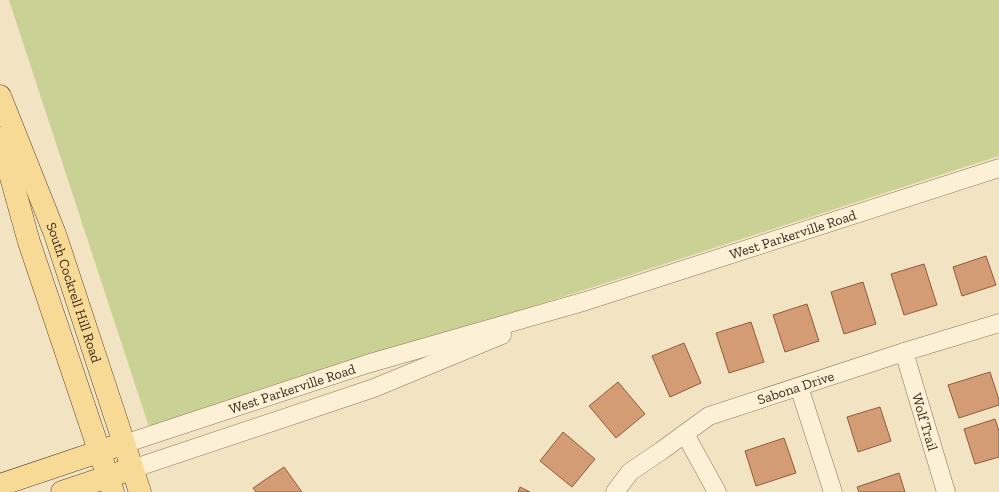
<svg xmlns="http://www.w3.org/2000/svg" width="999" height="492" font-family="'Zilla Slab',serif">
	<rect width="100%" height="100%" fill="#f2e4c2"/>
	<path fill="#cad195" d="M9,0h990v156l-849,274z"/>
	<g fill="#d39c74" stroke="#8f5c3b">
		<path d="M986,256l10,29 -34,11 -9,-29z"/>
		<path d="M924,264l13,41 -33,10 -13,-41z"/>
		<path d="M863,282l13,42 -32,10 -13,-42z"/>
		<path d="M807,304l12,37 -34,11 -12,-37z"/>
		<path d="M751,322l13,40 -35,11 -13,-40z"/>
		<path d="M684,343l17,40 -31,14 -18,-41z"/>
		<path d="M990,372l9,28v5l-40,13 -11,-33z"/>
		<path d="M618,382l27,32 -29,24 -27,-32z"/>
		<path d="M880,407l11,34 -33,11 -11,-35z"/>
		<path d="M995,419l4,12v26l-24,7 -11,-35z"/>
		<path d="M563,432l32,27 -23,28 -32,-26z"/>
		<path d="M784,438l12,35 -40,13 -11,-35z"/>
		<path d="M284,467l18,25h-46l-3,-4z"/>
		<path d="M899,473l6,19h-46l-2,-5z"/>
		<path d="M520,487l10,5h-12z"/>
	</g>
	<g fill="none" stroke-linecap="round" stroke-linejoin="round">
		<defs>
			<g id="minor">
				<path id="s1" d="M904,352l42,140"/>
				<path d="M799,387l34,105"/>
				<path d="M685,434l32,58"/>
				<path id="s2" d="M124,444l243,-80 219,-63 413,-133"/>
				<path d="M132,469l242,-81 128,-53"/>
				<path id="s3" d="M615,492l15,-20 31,-21 48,-35 195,-64 95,-29"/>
			</g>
			<g id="major">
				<path id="s4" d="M0,96l55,138 85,258"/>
				<path d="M0,138l29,104 84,250"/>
				<path d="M0,485l113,-38"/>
				<path d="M62,492l60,-20"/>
			</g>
		</defs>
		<use href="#minor" stroke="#8d7457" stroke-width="19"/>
		<use href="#major" stroke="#5b422c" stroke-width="23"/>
		<use href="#minor" stroke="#fcf0d6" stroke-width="18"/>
		<use href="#major" stroke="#f8da97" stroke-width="22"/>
	</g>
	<g text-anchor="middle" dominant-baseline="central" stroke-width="4" stroke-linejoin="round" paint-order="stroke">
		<g font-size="14" fill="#3c2c1d" stroke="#f8edd2">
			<text stroke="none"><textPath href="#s2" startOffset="701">West Parkerville Road</textPath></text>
			<text stroke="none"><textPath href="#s4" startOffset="210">South Cockrell Hill Road</textPath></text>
			<text stroke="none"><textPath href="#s2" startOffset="177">West Parkerville Road</textPath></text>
			<text stroke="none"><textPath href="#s3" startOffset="213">Sabona Drive</textPath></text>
			<text stroke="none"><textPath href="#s1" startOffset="73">Wolf Trail</textPath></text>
		</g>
	</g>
</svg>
